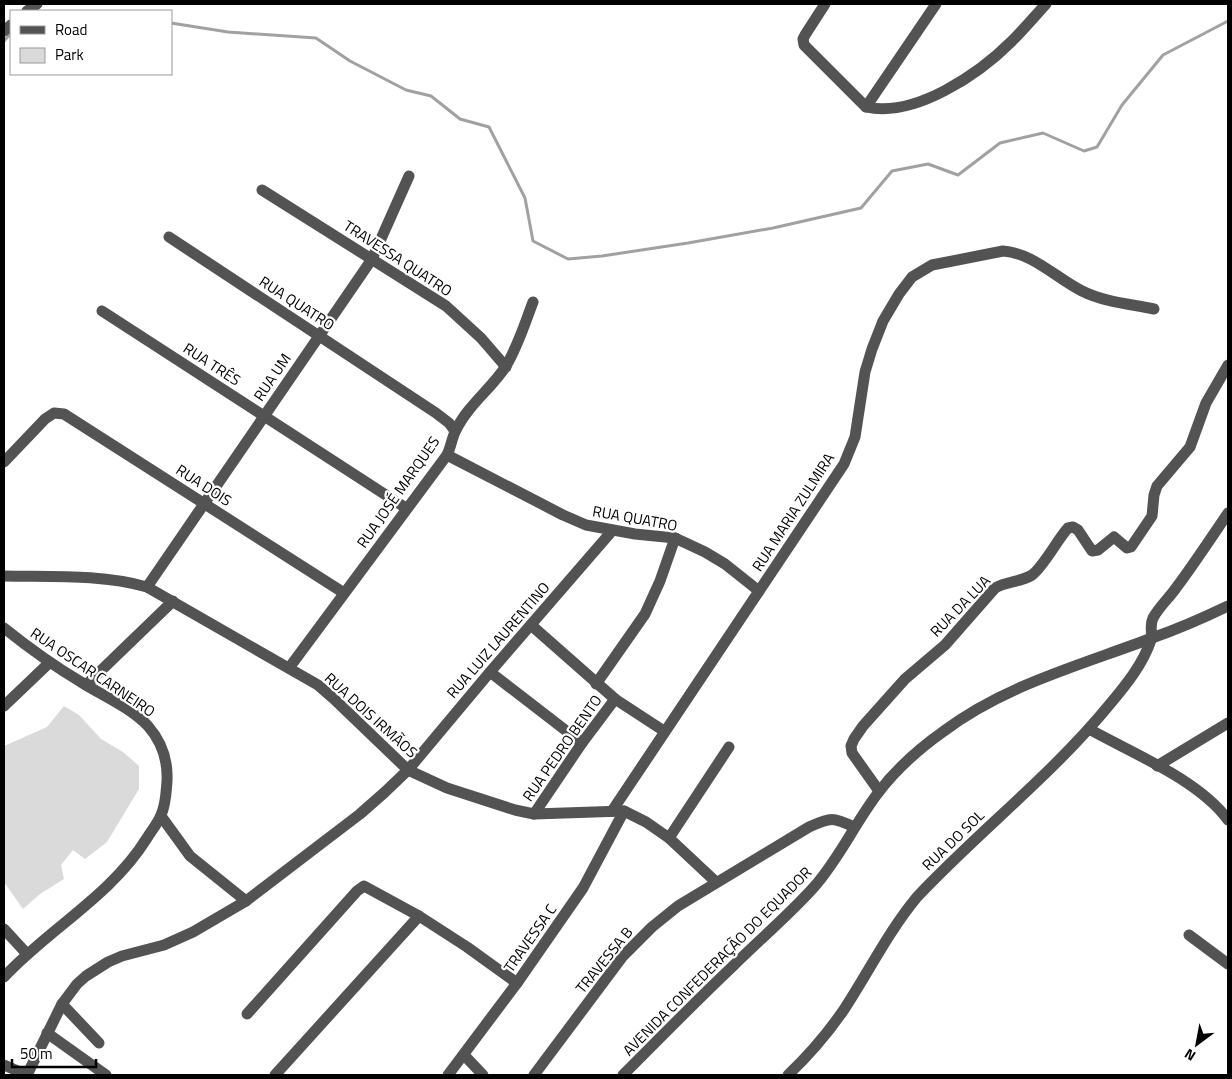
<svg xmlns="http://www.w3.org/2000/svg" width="1232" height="1079" font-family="'Titillium Web',sans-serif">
	<rect width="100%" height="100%" fill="#fff"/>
	<path fill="#dadada" d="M64,706l15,9 22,24 22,13 16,14v23l-32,53 -22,17 -12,-9 -12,15 3,14 -24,15 -17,15 -19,-27v-136l43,-19z"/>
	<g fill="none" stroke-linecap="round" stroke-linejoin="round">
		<g stroke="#a1a1a1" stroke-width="3">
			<path d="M171,23l57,9 88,6 34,23 56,29 25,6 29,23 29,8 36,71 8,43 35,18 34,-3 86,-13 85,-15 88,-20 31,-37 36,-7 30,11 42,-32 43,-10 41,18 13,-4 25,-42 41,-50 65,-34"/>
			<path d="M4,41l7,-8"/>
		</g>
		<g stroke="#535353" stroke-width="11">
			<path d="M825,4l-20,31 -2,4 1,6 62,62c49,11 113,-33 146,-66 12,-12 23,-25 34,-37"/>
			<path d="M27,11l10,-7"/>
			<path d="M4,31l7,-6"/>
			<path d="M866,107l70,-103"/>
			<path d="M262,190l184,116 35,32 25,29"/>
			<path d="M169,237l267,176 13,10 6,8"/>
			<path d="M102,311l304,197"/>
			<path d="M447,455l116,60 23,10 49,9 40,4 30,14 20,12 34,27"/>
			<path d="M4,462l41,-43 9,-6 10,1 280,179"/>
			<path d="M4,576c47,1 97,-2 143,11l171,98 15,13 75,72 39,18 68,22 19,4 90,-3 22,11 23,16 47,44"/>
			<path d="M147,587l225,-328 37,-83"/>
			<path d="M531,625l84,74 49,32"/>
			<path d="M4,628c25,20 50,38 77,54 22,14 49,25 67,44 14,16 20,34 19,55 -1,12 -1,23 -6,34 -3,8 -9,15 -14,23 -36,58 -97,90 -143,139"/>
			<path d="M289,668l158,-213c4,-8 5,-18 9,-25 12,-25 36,-42 50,-64 12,-20 19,-43 27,-64"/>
			<path d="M490,672l92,71"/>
			<path d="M596,684l49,-70 15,-33 15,-43"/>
			<path d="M86,685l87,-84"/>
			<path d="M4,706l45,-43"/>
			<path d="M1089,729c43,24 110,51 139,91"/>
			<path d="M1157,766l71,-43"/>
			<path d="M879,791l-27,-38 -1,-7 3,-7 9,-13 42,-47 40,-34 50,-57c12,-7 26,-6 37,-13 12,-9 25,-35 36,-47l5,-1 5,3 14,21 6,-1 16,-13 13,11 4,-1 21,-31 2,-21 3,-9 33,-39 16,-44 22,-38"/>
			<path d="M612,811l232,-347 11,-27 10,-65 7,-23 11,-28 16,-27 13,-17 20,-12 71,-14c30,2 53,27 79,40 22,11 48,13 72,18"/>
			<path d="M534,814l48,-71 33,-44"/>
			<path d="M161,816l29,40 56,45"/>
			<path d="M669,838l60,-91"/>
			<path d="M4,929l23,25"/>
			<path d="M1189,935l39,29"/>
			<path d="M62,1004l37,39"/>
			<path d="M247,1014l110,-123 7,-5 55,30 48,31 50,36"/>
			<path d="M47,1033l59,42"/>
			<path d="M464,1055l19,20"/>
			<path d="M4,1065l23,10 35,-71 15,-20 9,-8 22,-14 14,-6 42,-11 29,-13 53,-31 114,-87 25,-22 23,-22 82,-98 122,-141"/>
			<path d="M275,1075l144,-159"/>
			<path d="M448,1075l69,-92 66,-95 41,-77"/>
			<path d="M534,1075l89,-119 29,-29 26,-21 131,-79c22,-10 24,-10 45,0"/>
			<path d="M623,1075c36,-36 72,-73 109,-108 27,-27 57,-52 82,-80 25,-28 41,-64 64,-94 18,-24 42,-45 66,-62 61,-46 137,-66 208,-93 26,-9 51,-20 76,-32"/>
			<path d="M788,1075c20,-19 39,-41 55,-64 25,-38 45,-79 74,-114 62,-66 135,-122 193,-193 16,-19 33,-40 41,-64 2,-7 -2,-14 2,-22 6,-11 16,-20 23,-30 18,-24 35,-50 52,-75"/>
		</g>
	</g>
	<g text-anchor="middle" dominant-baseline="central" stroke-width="4.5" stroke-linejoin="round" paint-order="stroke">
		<g font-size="15" fill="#000" stroke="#fff">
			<text transform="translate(398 258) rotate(33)">TRAVESSA QUATRO</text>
			<text transform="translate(297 303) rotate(33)">RUA QUATRO</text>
			<text transform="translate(212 364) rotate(33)">RUA TRÊS</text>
			<text transform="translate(272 377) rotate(-56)">RUA UM</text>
			<text transform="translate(204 485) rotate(33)">RUA DOIS</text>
			<text transform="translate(398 492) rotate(-55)">RUA JOSÉ MARQUES</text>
			<text transform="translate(793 512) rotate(-57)">RUA MARIA ZULMIRA</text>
			<text transform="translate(635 518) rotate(10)">RUA QUATRO</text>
			<text transform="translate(960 606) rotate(-46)">RUA DA LUA</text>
			<text transform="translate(498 640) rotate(-49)">RUA LUIZ LAURENTINO</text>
			<text transform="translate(93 672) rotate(34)">RUA OSCAR CARNEIRO</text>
			<text transform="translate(371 715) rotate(42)">RUA DOIS IRMÃOS</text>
			<text transform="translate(562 748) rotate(-55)">RUA PEDRO BENTO</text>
			<text transform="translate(953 840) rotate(-44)">RUA DO SOL</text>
			<text transform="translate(530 938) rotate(-55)">TRAVESSA C</text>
			<text transform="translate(604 960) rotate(-51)">TRAVESSA B</text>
			<text transform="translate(717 961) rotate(-45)">AVENIDA CONFEDERAÇÃO DO EQUADOR</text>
		</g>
	</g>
	<rect width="1232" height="1079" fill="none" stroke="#000000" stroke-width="10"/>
	<rect x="10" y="10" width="162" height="65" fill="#ffffff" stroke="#999999"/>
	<rect x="20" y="26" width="25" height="8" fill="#535353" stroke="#999999"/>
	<text x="55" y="35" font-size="15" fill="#000000">Road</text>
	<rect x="20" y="48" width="25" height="15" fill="#dadada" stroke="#999999"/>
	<text x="55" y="60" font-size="15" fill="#000000">Park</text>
	<g transform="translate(1197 1044) rotate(212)" stroke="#ffffff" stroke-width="4" paint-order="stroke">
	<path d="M0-4L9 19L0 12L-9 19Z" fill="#000000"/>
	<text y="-8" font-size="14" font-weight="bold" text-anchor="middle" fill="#000000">N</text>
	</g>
	<path d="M12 1059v8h84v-8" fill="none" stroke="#000000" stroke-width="2.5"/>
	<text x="20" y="1059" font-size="15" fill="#000000" stroke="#ffffff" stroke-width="4" paint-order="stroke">50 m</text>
</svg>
